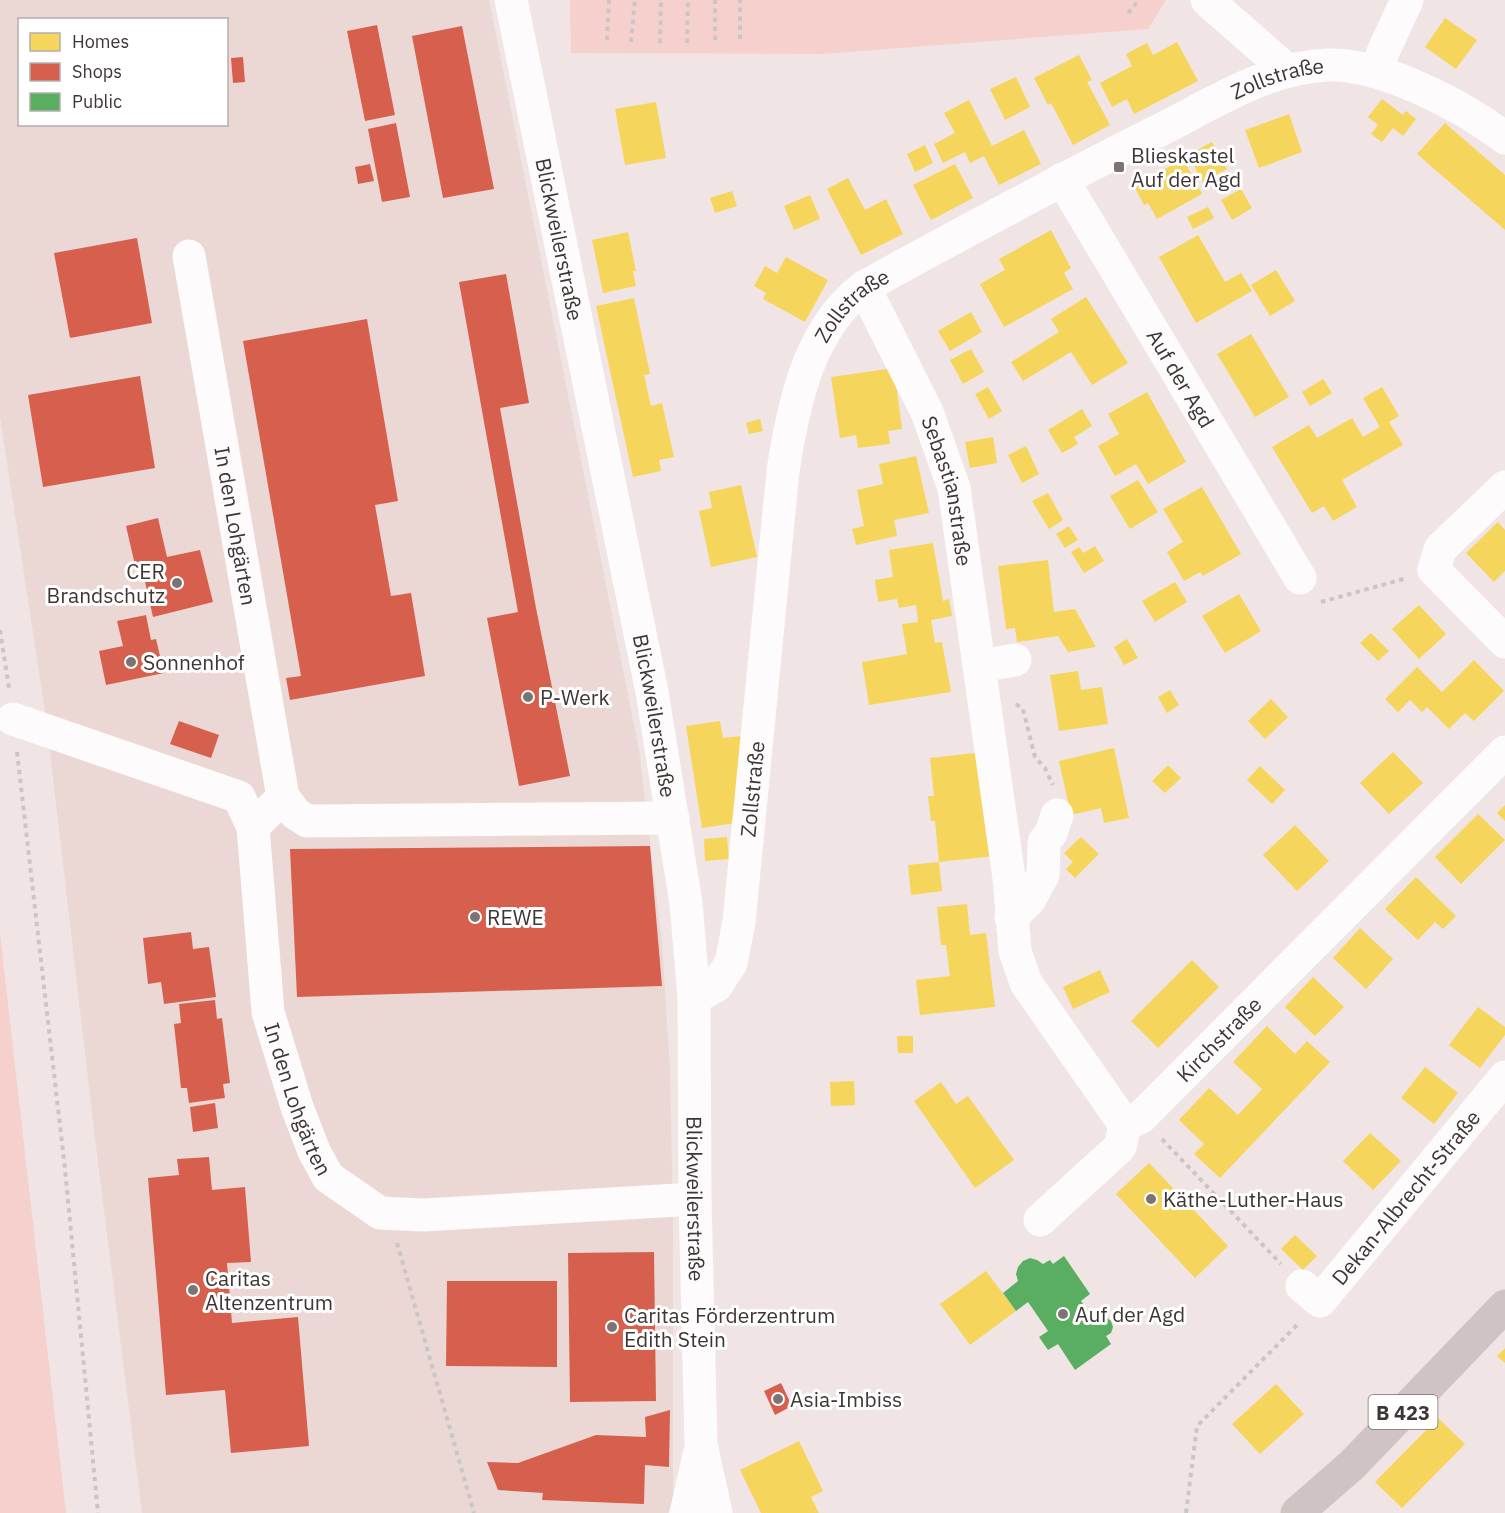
<svg xmlns="http://www.w3.org/2000/svg" width="1505" height="1513" font-family="'IBM Plex Sans',sans-serif">
	<rect width="100%" height="100%" fill="#f0e5e4"/>
	<path fill="#ebd8d5" fill-rule="evenodd" d="M0,0h489l150,750 23,192 8,128 3,147v284l-5,12h-526l-49,-391 -47,-404 -46,-301zM20,20h206v104h-206z"/>
	<g fill="#f6d0cc">
		<path d="M570,0h596l-18,29 -326,25 -251,-1z"/>
		<path d="M0,934l66,579h-66z"/>
	</g>
	<g fill="#f6d55c">
		<path d="M1445,18l32,22 -21,29 -31,-22z"/>
		<path d="M1177,42l21,39 -64,33 -7,-15 -15,8 -12,-24 32,-17 -6,-12 21,-11 6,12z"/>
		<path d="M1079,55l13,25 -5,2 23,43 -37,20 -22,-42 -3,2 -14,-27z"/>
		<path d="M1016,77l14,30 -25,13 -15,-31z"/>
		<path d="M1382,99l21,16 3,-4 10,8 -13,17 -10,-8 -11,14 -11,-8 7,-9 -10,-8z"/>
		<path d="M969,100l23,46 32,-16 17,34 -42,21 -15,-29 -14,7 -5,-11 -22,11 -9,-19 21,-11 -11,-20z"/>
		<path d="M656,102l10,56 -41,7 -10,-56z"/>
		<path d="M1289,114l13,38 -43,16 -14,-38z"/>
		<path d="M1445,123l60,52v55l-88,-76z"/>
		<path d="M1212,142l15,27 -24,13 -15,-27z"/>
		<path d="M925,145l8,18 -18,9 -8,-18z"/>
		<path d="M1183,159l19,35 -45,25 -9,-16 -4,2 -10,-19z"/>
		<path d="M955,164l18,34 -42,22 -18,-35z"/>
		<path d="M848,178l17,32 21,-11 17,35 -42,21 -34,-66z"/>
		<path d="M1241,189l11,19 -20,12 -11,-20z"/>
		<path d="M732,191l5,15 -22,7 -5,-15z"/>
		<path d="M810,195l10,24 -26,11 -10,-24z"/>
		<path d="M1208,207l6,11 -21,11 -6,-12z"/>
		<path d="M1051,230l20,38 -7,5 9,16 -69,38 -24,-43 25,-14 -6,-11z"/>
		<path d="M628,232l8,39h-3l3,15 -33,7 -11,-53z"/>
		<path d="M1198,235l27,47 16,-9 11,18 -56,32 -37,-66z"/>
		<path d="M786,257l42,23 -23,42 -42,-23 3,-6 -12,-7 11,-20 12,7z"/>
		<path d="M1276,270l19,31 -25,15 -19,-31z"/>
		<path d="M1086,297l42,66 -36,22 -21,-33 -48,29 -12,-19 48,-30 -8,-13z"/>
		<path d="M634,298l16,76 -6,1 7,31 11,-3 12,54 -15,3 2,11 -28,6 -37,-171z"/>
		<path d="M971,312l11,20 -32,19 -12,-20z"/>
		<path d="M1251,334l38,63 -34,20 -38,-63z"/>
		<path d="M971,349l13,23 -21,12 -13,-24z"/>
		<path d="M894,368l8,61 -14,2 2,13 -32,4 -2,-13 -16,3 -9,-61z"/>
		<path d="M1323,379l9,14 -22,13 -8,-14z"/>
		<path d="M988,387l14,24 -13,8 -14,-25z"/>
		<path d="M1382,387l17,29 -10,6 14,23 -61,35 15,27 -24,14 -9,-15 -12,7 -40,-66 37,-22 8,13 35,-20 11,19 17,-10 -17,-29z"/>
		<path d="M1147,392l39,70 -38,22 -12,-20 -21,12 -17,-30 21,-12 -11,-20z"/>
		<path d="M1082,409l10,17 -18,11 4,7 -16,9 -14,-23z"/>
		<path d="M760,419l3,12 -14,3 -3,-11z"/>
		<path d="M993,437l4,26 -27,5 -5,-26z"/>
		<path d="M1026,446l13,28 -17,9 -14,-28z"/>
		<path d="M916,456l13,57 -35,7 3,16 -41,9 -4,-16 12,-3 -7,-36 26,-6 -4,-20z"/>
		<path d="M1138,480l20,32 -28,17 -20,-33z"/>
		<path d="M741,485l16,72 -46,10 -12,-56 13,-3 -3,-16z"/>
		<path d="M1202,487l39,67 -38,22 -3,-4 -16,9 -17,-29 16,-10 -20,-33z"/>
		<path d="M1048,493l15,27 -14,9 -17,-28z"/>
		<path d="M1498,522l7,8v41l-11,11 -28,-29z"/>
		<path d="M1069,526l9,14 -13,8 -9,-14z"/>
		<path d="M933,543l10,58 6,-2 3,17 -21,4 4,23 7,-1 9,50 -82,13 -7,-43 45,-8 -5,-30 16,-2 -2,-17 -17,3 -2,-9 -19,3 -3,-22 18,-3 -4,-27z"/>
		<path d="M1095,546l9,15 -20,12 -13,-21 8,-5 4,6z"/>
		<path d="M1048,560l6,52 21,-3 21,38 -28,5 -10,-16 -41,6 -2,-14 -9,1 -8,-63z"/>
		<path d="M1175,582l12,20 -32,20 -13,-21z"/>
		<path d="M1239,594l22,37 -36,22 -23,-37z"/>
		<path d="M1419,605l27,29 -27,25 -27,-30z"/>
		<path d="M1371,633l18,18 -11,10 -18,-18z"/>
		<path d="M1127,639l11,19 -14,7 -10,-18z"/>
		<path d="M1474,660l30,31 -30,30 -9,-8 -16,16 -22,-22 -5,5 -12,-12 -12,12 -13,-13 32,-32 25,25z"/>
		<path d="M1078,671l3,19 21,-3 6,37 -49,7 -9,-56z"/>
		<path d="M1170,690l9,15 -12,8 -9,-16z"/>
		<path d="M1271,699l17,18 -23,22 -17,-18z"/>
		<path d="M720,721l3,17 21,-2 -8,87 -34,5 -16,-102z"/>
		<path d="M1114,748l15,70 -25,5 -3,-15 -30,7 -12,-54z"/>
		<path d="M983,752l11,104 -55,6 3,29 -31,4 -3,-30 31,-3 -4,-41h-4l-3,-25h6l-4,-38z"/>
		<path d="M1393,752l30,31 -34,31 -29,-31z"/>
		<path d="M1168,765l13,13 -16,15 -13,-12z"/>
		<path d="M1260,766l25,24 -13,14 -25,-24z"/>
		<path d="M1505,805v16l-8,-8z"/>
		<path d="M1478,814l27,26 -44,44 -26,-27z"/>
		<path d="M1295,825l34,36 -32,30 -34,-36z"/>
		<path d="M727,837l2,22 -24,2 -1,-22z"/>
		<path d="M1081,837l18,17 -24,24 -9,-9 7,-7 -9,-9z"/>
		<path d="M1416,877l40,39 -13,13 -8,-7 -17,18 -33,-31z"/>
		<path d="M967,904l3,31 16,-2 9,74 -75,8 -4,-35 34,-4 -4,-31h-5l-4,-38z"/>
		<path d="M1360,928l33,31 -27,30 -33,-31z"/>
		<path d="M1192,960l27,27 -61,61 -27,-27z"/>
		<path d="M1100,970l10,22 -37,17 -10,-22z"/>
		<path d="M1313,977l31,30 -29,29 -30,-29z"/>
		<path d="M1478,1007l27,20v8l-25,33 -31,-23z"/>
		<path d="M1267,1026l28,28 12,-13 23,21 -110,116 -26,-24 10,-10 -25,-24 30,-32 29,27 24,-26 -29,-27z"/>
		<path d="M897,1036h16v17h-15z"/>
		<path d="M1425,1067l33,26 -24,31 -33,-26z"/>
		<path d="M854,1081l1,24 -24,1 -1,-24z"/>
		<path d="M941,1082l15,22 12,-8 46,64 -39,28 -61,-87z"/>
		<path d="M1370,1133l31,28 -28,29 -30,-29z"/>
		<path d="M1149,1163l79,83 -33,32 -79,-84z"/>
		<path d="M1295,1235l22,21 -14,14 -22,-21z"/>
		<path d="M986,1271l30,40 -46,34 -30,-41z"/>
		<path d="M1505,1348v15l-8,-7z"/>
		<path d="M1276,1384l28,30 -44,40 -28,-30z"/>
		<path d="M1438,1418l27,26 -63,64 -27,-26z"/>
		<path d="M799,1441l24,50 -12,6 8,16h-58l-21,-43z"/>
	</g>
	<g fill="#d6604d">
		<path d="M377,25l18,90 -30,6 -18,-90z"/>
		<path d="M462,26l32,163 -51,9 -31,-162z"/>
		<path d="M243,57l2,25 -12,1 -2,-25z"/>
		<path d="M396,123l14,74 -28,5 -14,-73z"/>
		<path d="M370,164l4,17 -16,3 -3,-17z"/>
		<path d="M137,238l15,85 -82,15 -16,-85z"/>
		<path d="M506,274l23,129 -29,5 36,200 34,168 -51,10 -32,-168 31,-6 -59,-330z"/>
		<path d="M367,319l31,182 -23,4 16,91 20,-3 14,83 -135,24 -4,-22 15,-2 -58,-335z"/>
		<path d="M140,376l15,92 -112,19 -15,-92z"/>
		<path d="M158,518l9,39 33,-7 13,52 -60,15 -12,-53 -6,1 -9,-39z"/>
		<path d="M146,615l5,25 5,-1 8,34 -58,12 -7,-34 24,-5 -6,-25z"/>
		<path d="M179,721l40,14 -8,23 -41,-14z"/>
		<path d="M650,846l12,140 -365,11 -7,-148z"/>
		<path d="M191,932l2,17 16,-2 7,50 -52,7 -3,-22 -13,2 -5,-46z"/>
		<path d="M215,1000l2,19 5,-1 8,65 -7,1 2,14 -36,5 -2,-15h-6l-7,-64 7,-1 -2,-19z"/>
		<path d="M215,1103l3,25 -25,4 -3,-25z"/>
		<path d="M209,1157l3,33 33,-3 6,75 -24,1 5,60 66,-6 11,129 -78,7 -6,-63 -59,5 -18,-217 31,-3 -2,-16z"/>
		<path d="M654,1252l2,149 -86,1 -2,-149z"/>
		<path d="M447,1281h110v86l-111,-1z"/>
		<path d="M781,1383l11,23 -17,9 -11,-24z"/>
		<path d="M670,1410l-1,57 -24,-2 -1,39 -102,-4 1,-7 -45,-3 -11,-28 31,1 78,-28 50,2 -1,-20z"/>
	</g>
	<path fill="#5aae61" d="M1064,1256l26,38 -9,7 14,19 5,-3h6l5,4 2,6 -2,6 -5,3 5,8 -36,26 -17,-26 -10,6 -9,-13 9,-6 -20,-29 -12,9 -13,-18 15,-12 -2,-7 2,-7 5,-6 7,-3 7,2 6,4 7,-4 3,4z"/>
	<g fill="none" stroke-linecap="round" stroke-linejoin="round">
		<g stroke="#cac6c6" stroke-width="4" stroke-dasharray="4.5 4.5" stroke-linecap="butt">
			<path d="M1128,13l11,-13"/>
			<path d="M740,39v-39"/>
			<path d="M607,40l2,-40"/>
			<path d="M715,40v-40"/>
			<path d="M631,42l4,-42"/>
			<path d="M660,43l1,-43"/>
			<path d="M687,43l1,-43"/>
			<path d="M1321,602l86,-24"/>
			<path d="M0,630l9,58"/>
			<path d="M1016,704l7,5 12,48 10,11 8,17"/>
			<path d="M17,752l48,417 33,344"/>
			<path d="M1162,1139l119,125"/>
			<path d="M397,1243l77,270"/>
			<path d="M1186,1513l11,-87 102,-103"/>
		</g>
		<g stroke="#fdfbfb" stroke-width="33">
			<path id="s1" d="M511,0l141,692 34,211 8,95 1,201 6,245 15,69"/>
			<path d="M1207,0l81,71"/>
			<path d="M1377,71l6,-19 24,-52"/>
			<path id="s2" d="M1062,179l238,399"/>
			<path id="s3" d="M189,256l94,541 12,16 12,8 366,-3"/>
			<path id="s4" d="M864,287l63,125 27,76 55,390 6,73 11,32 99,142"/>
			<path d="M1505,487l-65,62 -6,21 71,72"/>
			<path d="M979,666l36,-6"/>
			<path d="M13,719l226,78 14,30"/>
			<path id="s5" d="M283,797l-30,30 15,185 29,95 17,44 14,26 52,36 44,2 271,-16"/>
			<path d="M1011,918l19,-19 13,-24 1,-33 7,-9 6,-18"/>
			<path id="s6" d="M694,998l22,-12 15,-23 8,-41 44,-451c10,-65 25,-142 81,-184 98,-54 196,-107 296,-157 52,-26 108,-63 168,-65 54,-2 135,41 177,73"/>
			<path id="s7" d="M1125,1125l16,-8 364,-365"/>
			<path d="M1040,1220l80,-73 5,-22"/>
			<path id="s8" d="M1302,1286l18,15 185,-224"/>
			<path d="M686,1513l13,-58"/>
		</g>
		<path stroke="#cfc4c3" stroke-width="33" d="M1297,1513l55,-48 153,-159"/>
	</g>
	<g fill="#7c7372" stroke="#fff" stroke-width="2">
		<rect x="1113" y="161" width="12" height="12" rx="3"/>
		<circle cx="177" cy="583" r="6"/>
		<circle cx="131" cy="662" r="6"/>
		<circle cx="528" cy="697" r="6"/>
		<circle cx="475" cy="917" r="6"/>
		<circle cx="1151" cy="1199" r="6"/>
		<circle cx="193" cy="1290" r="6"/>
		<circle cx="1063" cy="1314" r="6"/>
		<circle cx="612" cy="1327" r="6"/>
		<circle cx="778" cy="1399" r="6"/>
	</g>
	<g text-anchor="middle" dominant-baseline="central" stroke-width="6" stroke-linejoin="round" paint-order="stroke">
		<rect fill="#fff" stroke="#787272" stroke-width="1.5" x="1368.5" y="1395" width="69" height="34" rx="4.5"/>
		<g font-size="20" font-weight="bold" fill="#3e3635">
			<text x="1403" y="1412">B 423</text>
		</g>
		<g font-size="21" fill="#3e3635" stroke="#fff">
			<text stroke="none"><textPath href="#s6" startOffset="1218">Zollstraße</textPath></text>
			<text stroke="none"><textPath href="#s1" startOffset="244">Blickweilerstraße</textPath></text>
			<text stroke="none"><textPath href="#s6" startOffset="732">Zollstraße</textPath></text>
			<text stroke="none"><textPath href="#s2" startOffset="232">Auf der Agd</textPath></text>
			<text stroke="none"><textPath href="#s4" startOffset="222">Sebastianstraße</textPath></text>
			<text stroke="none"><textPath href="#s3" startOffset="274">In den Lohgärten</textPath></text>
			<text stroke="none"><textPath href="#s1" startOffset="730">Blickweilerstraße</textPath></text>
			<text stroke="none"><textPath href="#s6" startOffset="228">Zollstraße</textPath></text>
			<text stroke="none"><textPath href="#s7" startOffset="128">Kirchstraße</textPath></text>
			<text stroke="none"><textPath href="#s5" startOffset="320">In den Lohgärten</textPath></text>
			<text stroke="none"><textPath href="#s8" startOffset="158">Dekan-Albrecht-Straße</textPath></text>
			<text stroke="none"><textPath href="#s1" startOffset="1216">Blickweilerstraße</textPath></text>
		</g>
		<g font-size="21" fill="#3e3635" stroke="#fff" text-anchor="start">
			<text x="1131" y="155">Blieskastel<tspan x="1131" dy="24">Auf der Agd</tspan></text>
			<text x="165" y="571" text-anchor="end">CER<tspan x="165" dy="24">Brandschutz</tspan></text>
			<text x="143" y="662">Sonnenhof</text>
			<text x="540" y="697">P-Werk</text>
			<text x="487" y="917">REWE</text>
			<text x="1163" y="1199">Käthe-Luther-Haus</text>
			<text x="205" y="1278">Caritas<tspan x="205" dy="24">Altenzentrum</tspan></text>
			<text x="1075" y="1314">Auf der Agd</text>
			<text x="624" y="1315">Caritas Förderzentrum<tspan x="624" dy="24">Edith Stein</tspan></text>
			<text x="790" y="1399">Asia-Imbiss</text>
		</g>
	</g>
	<rect x="18" y="18" width="210" height="108" fill="#ffffff" stroke="#b2afae" stroke-width="1.5"/>
	<rect x="30" y="33" width="30" height="18" fill="#f6d55c" stroke="#b2afae" stroke-width="1.5"/>
	<text x="72" y="48" font-size="18" fill="#3e3635">Homes</text>
	<rect x="30" y="63" width="30" height="18" fill="#d6604d" stroke="#b2afae" stroke-width="1.5"/>
	<text x="72" y="78" font-size="18" fill="#3e3635">Shops</text>
	<rect x="30" y="93" width="30" height="18" fill="#5aae61" stroke="#b2afae" stroke-width="1.5"/>
	<text x="72" y="108" font-size="18" fill="#3e3635">Public</text>
</svg>
